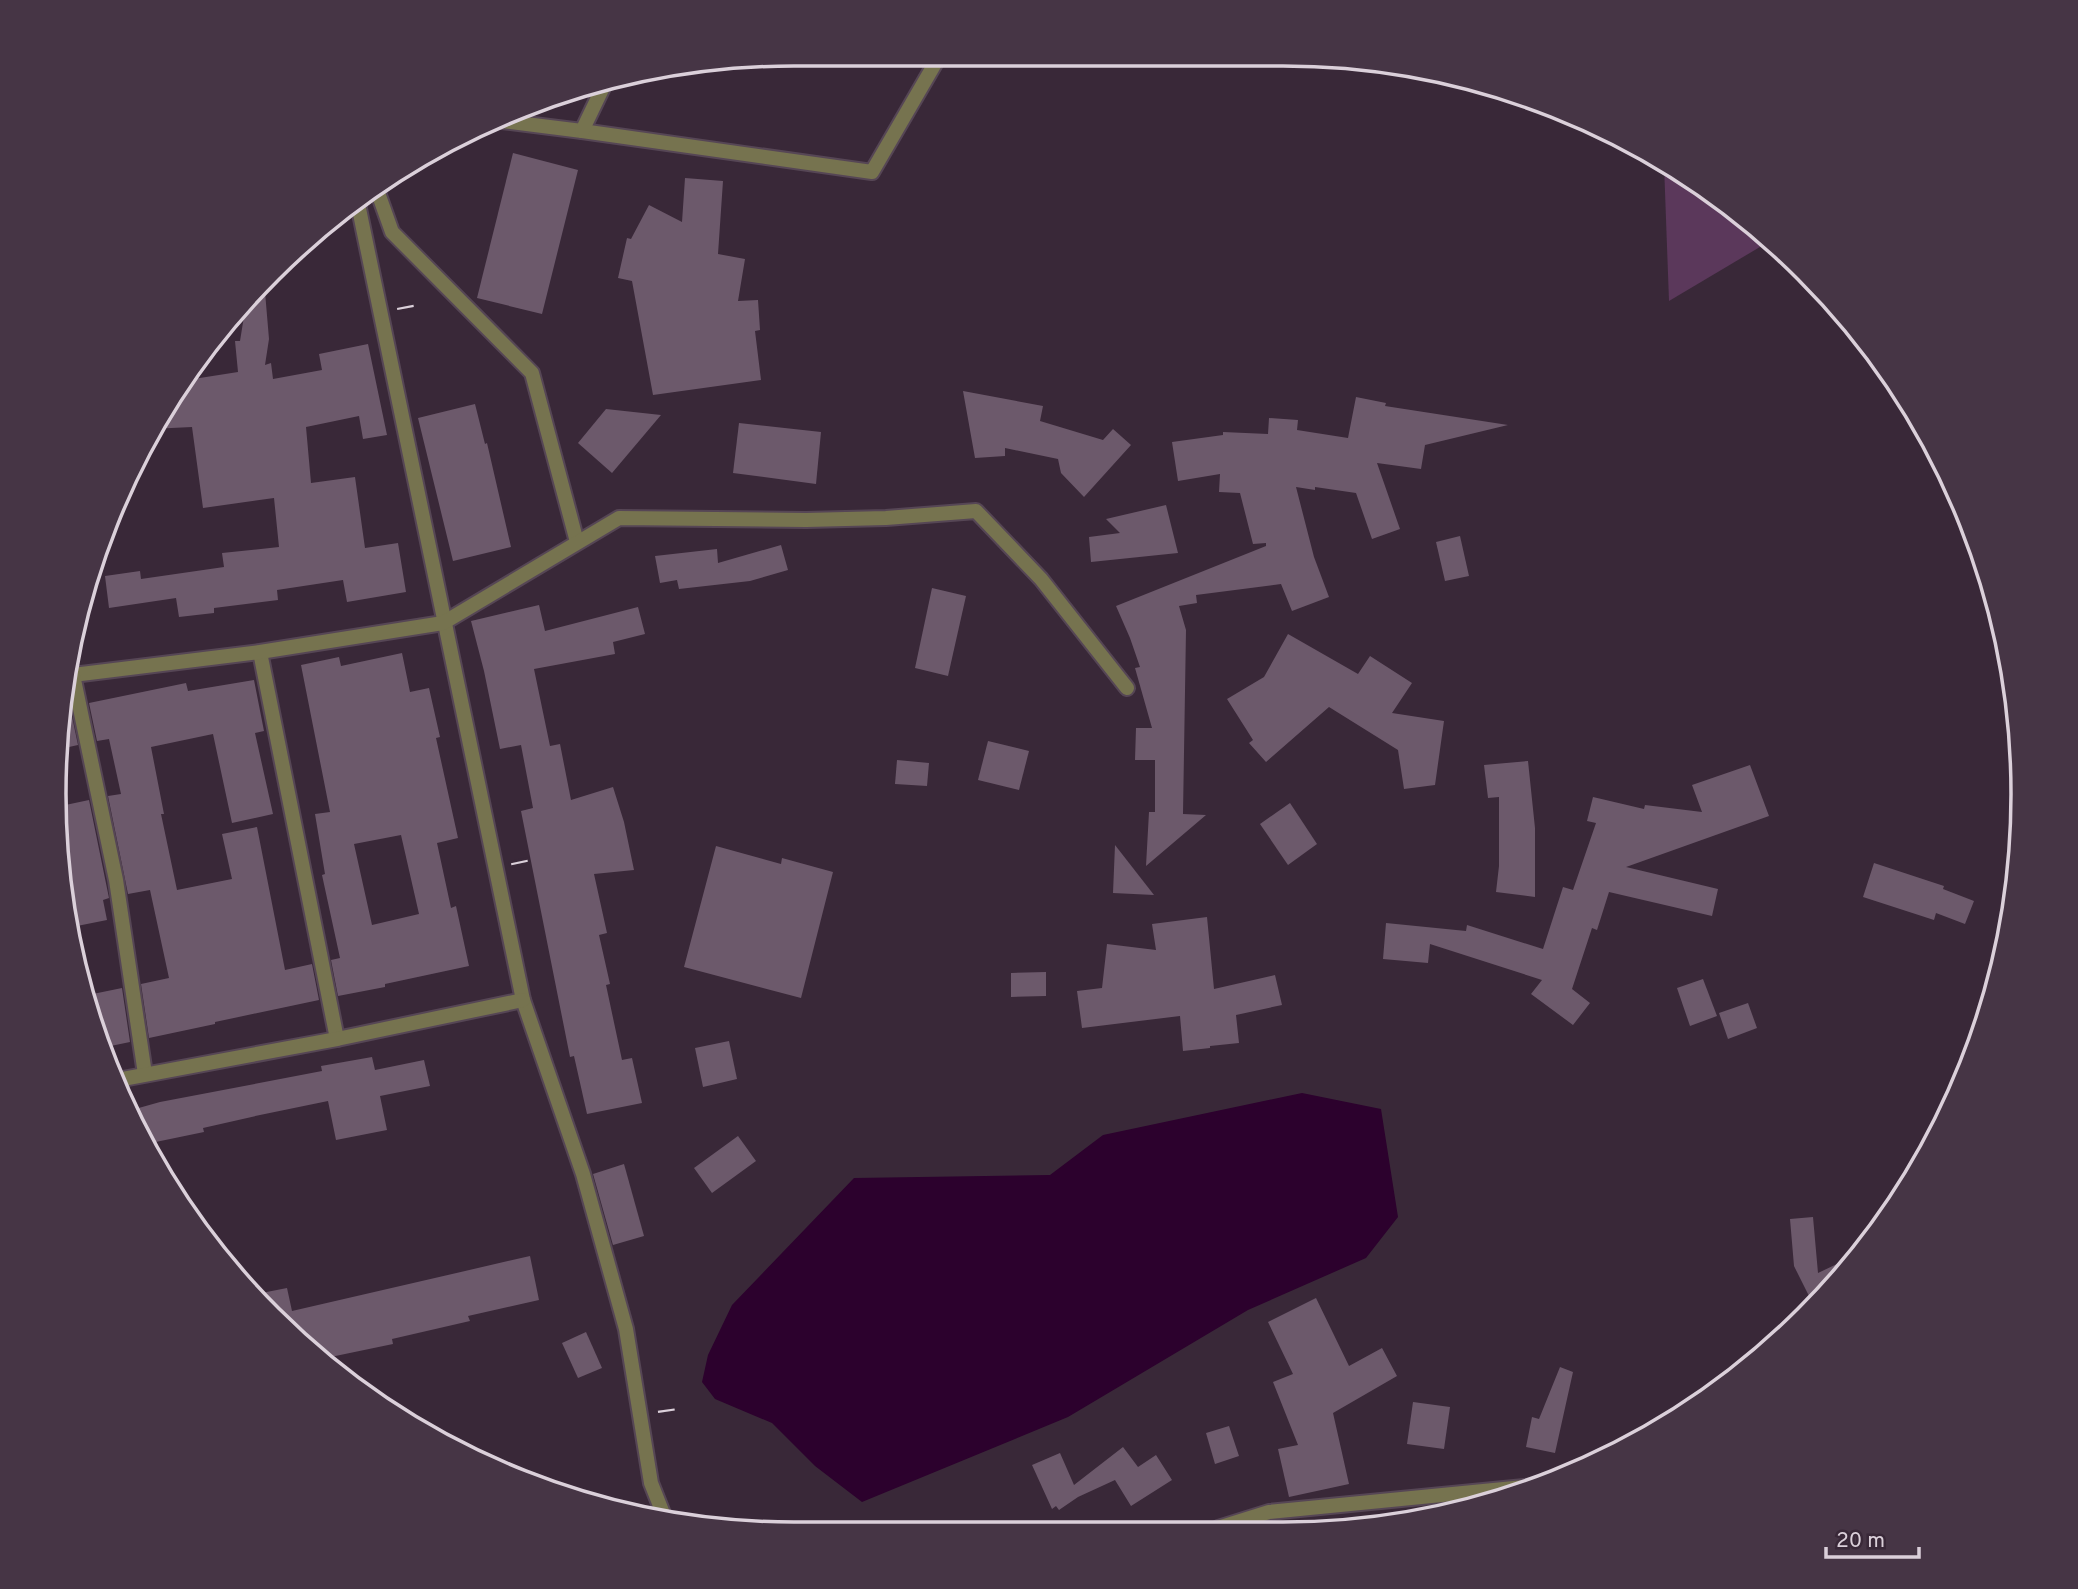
<svg xmlns="http://www.w3.org/2000/svg" width="2078" height="1589" font-family="Overpass,sans-serif">
	<rect width="100%" height="100%" fill="#392838"/>
	<path fill="#5b385b" d="M1664,164l70,43 36,34 -101,60z"/>
	<path fill="#2c012d" d="M1302,1093l79,16 17,108 -32,41 -118,52 -180,107 -206,85 -47,-36 -43,-43 -57,-24 -13,-17 6,-27 24,-50 122,-127 196,-3 53,-40z"/>
	<g fill="#6c596b" fill-rule="evenodd">
		<path d="M513,153l65,17 -36,144 -65,-16z"/>
		<path d="M685,178l38,3 -5,73 27,5 -7,42 20,-1 2,30 -5,1 6,49 -108,15 -21,-114 -14,-3 9,-40 4,1 18,-34 33,17z"/>
		<path d="M264,280l5,59 -4,26 6,-2 2,16 49,-9 -3,-16 49,-10 19,91 -24,4 -4,-23 -53,11 5,56 44,-6 10,71 33,-5 8,49 -59,10 -4,-22 -66,10 1,10 -64,8v5l-35,4 -3,-19 -67,10 -4,-32 35,-5 1,8 83,-12 -2,-14 57,-6 -5,-49 -71,10 -11,-81 -41,2 36,-49 51,-8 -3,-31h5l6,-37z"/>
		<path d="M963,391l80,15 -3,15 63,19 10,-11 18,16 -47,52 -23,-24 -3,-14 -53,-11v8l-30,2z"/>
		<path d="M1356,397l30,6 -1,3 123,19 -83,20 -4,24 -44,-6 23,66 -28,10 -16,-46 -41,-6v3l-19,-3 18,70 15,40 -37,14 -11,-27 -85,11 1,8 -18,3 7,24 -3,184 23,1 -60,51 3,-54h6v-52h-20l1,-32h16l-17,-60 5,-1 -10,-29 -14,-32 150,-60v-3l-13,1 -13,-51 -21,-1 1,-18 -42,7 -6,-39 51,-7v-3l45,2 1,-16 29,2 -1,10 51,8z"/>
		<path d="M475,404l10,40 2,-1 24,104 -58,14 -35,-143z"/>
		<path d="M606,409l55,6 -49,58 -34,-30z"/>
		<path d="M739,423l82,9 -5,52 -83,-11z"/>
		<path d="M1166,505l12,48 -87,9 -2,-25 31,-4 -14,-14z"/>
		<path d="M1460,536l9,40 -24,5 -9,-39z"/>
		<path d="M781,545l7,25 -38,11 -71,8 -2,-9 -17,3 -5,-27 62,-7 1,14z"/>
		<path d="M932,588l34,8 -18,80 -33,-8z"/>
		<path d="M539,605l6,26 93,-24 7,27 -32,8 2,12 -81,15 16,77 10,-2 11,56 42,-13 11,35 10,48 -40,4 13,59 -8,2 11,49 -4,1 16,75 10,-2 10,45 -55,11 -13,-58 -4,1 -49,-246 12,-3 -12,-63 -21,4 -16,-78 -13,-50z"/>
		<path d="M1288,634l70,40 12,-18 42,27 -20,30 52,8 -9,64 -31,4 -6,-39 -69,-43 -63,55 -17,-19 4,-3 -26,-41 37,-22z"/>
		<path d="M402,653l8,39 19,-4 11,49 -4,1 22,100 -21,5 14,65 5,-2 13,60 -84,18v3l-47,9 -7,-36 9,-2 -18,-83 3,-1 -10,-60 15,-2 -29,-147 38,-8 2,9zM401,835l18,79 -47,11 -18,-81z"/>
		<path d="M254,680l10,51 -9,2 18,81 -41,9 -19,-89 -62,13 13,67h-3l16,76 55,-11 -10,-45 35,-7 28,143 27,-6 7,36 -104,22v2l-66,14 -8,-54 28,-6 -19,-88 -22,4 -20,-98 13,-2 -12,-55 -12,2 -8,-38 97,-20 2,8z"/>
		<path d="M70,707l8,38 -18,4 6,-41z"/>
		<path d="M988,741l41,10 -10,39 -41,-10z"/>
		<path d="M897,760l32,3 -2,23 -32,-2z"/>
		<path d="M1528,761l7,67v69l-39,-5 3,-26v-69l-11,1 -4,-33z"/>
		<path d="M1750,765l19,51 -143,51 92,22 -6,27 -103,-24 -12,38 -5,-2 -20,61 18,14 -17,22 -42,-31 11,-14 -112,-36 -2,19 -45,-4 3,-36 80,8 1,-6 76,24 20,-62 10,3 23,-67 -9,-2 6,-24 51,12 1,-4 57,7 -10,-27z"/>
		<path d="M89,800l20,98 -6,2 4,20 -35,7 -16,-120z"/>
		<path d="M1290,803l27,41 -29,21 -28,-41z"/>
		<path d="M1115,845l39,50 -41,-2z"/>
		<path d="M716,846l65,18 1,-6 51,14 -32,126 -117,-31z"/>
		<path d="M1874,863l70,23 -1,3 31,12 -9,23 -29,-11 -2,7 -71,-23z"/>
		<path d="M1207,917l7,72 61,-14 7,30 -46,10 3,28 -29,3v2l-27,3 -3,-35 -98,12 -5,-37 25,-3 5,-44 49,6 -4,-26z"/>
		<path d="M1046,972v24l-35,1v-24z"/>
		<path d="M1703,979l14,37 -27,10 -13,-38z"/>
		<path d="M122,988l8,54 -29,6 -18,-52z"/>
		<path d="M1748,1003l9,25 -29,11 -9,-26z"/>
		<path d="M729,1041l8,38 -34,8 -8,-39z"/>
		<path d="M372,1057l3,13 49,-10 6,26 -50,10 7,34 -51,10 -8,-39 -68,14 -57,13 1,4 -58,12 -18,-33 32,-9 162,-31 -1,-5z"/>
		<path d="M738,1136l18,25 -44,32 -18,-25z"/>
		<path d="M624,1164l20,72 -31,9 -20,-71z"/>
		<path d="M1813,1217l5,56 42,-20 -45,55 -21,-42 -4,-47z"/>
		<path d="M530,1256l9,44 -71,16 2,5 -78,18 1,5 -72,15 -50,-41 -19,-23 35,-7 5,23z"/>
		<path d="M1316,1298l33,68 33,-18 15,28 -64,37 16,71 -60,13 -11,-48 20,-4 -25,-63 20,-8 -25,-52z"/>
		<path d="M586,1332l16,36 -24,10 -16,-35z"/>
		<path d="M1560,1367l13,5 -18,81 -29,-6 6,-30 7,2z"/>
		<path d="M1413,1402l37,5 -6,42 -37,-5z"/>
		<path d="M1229,1426l10,30 -24,8 -9,-31z"/>
		<path d="M1123,1447l15,20 18,-12 16,25 -41,26 -16,-26 -37,17 -19,13 -3,-4 -4,3 -20,-44 28,-12 14,32z"/>
	</g>
	<g fill="none" stroke-linecap="round" stroke-linejoin="round">
		<defs>
			<g id="street">
				<path d="M502,121l80,10 290,41 68,-117"/>
				<path d="M582,131l25,-52"/>
				<path d="M377,190l15,42 140,141 45,169"/>
				<path d="M358,204l165,796 60,174 43,155 25,154 15,38"/>
				<path d="M260,652l77,387"/>
				<path d="M70,673l3,2 187,-23 183,-29 176,-105 187,2 80,-2 90,-7 65,68 86,109"/>
				<path d="M73,675l43,205 29,194"/>
				<path d="M112,1081l225,-42 186,-39"/>
				<path d="M1218,1528l51,-16 275,-27"/>
			</g>
		</defs>
		<use href="#street" stroke="#564655" stroke-width="18"/>
		<use href="#street" stroke="#76734f" stroke-width="14"/>
	</g>
	<g text-anchor="middle" dominant-baseline="central" stroke-width="5" stroke-linejoin="round" paint-order="stroke">
		<g font-size="24" fill="#dbd0da" stroke="#392838">
			<text transform="translate(403 308) rotate(79)">I</text>
			<text transform="translate(517 863) rotate(78)">I</text>
			<text transform="translate(664 1411) rotate(82)">I</text>
		</g>
	</g>
	<path d="M0 0H2078V1589H0ZM794 66H1283A728 728 0 0 1 2011 794V794A728 728 0 0 1 1283 1522H794A728 728 0 0 1 66 794V794A728 728 0 0 1 794 66Z" fill="#463545" fill-rule="evenodd"/>
	<path fill="none" stroke="#dbd0da" stroke-width="3.5" d="M794 66H1283A728 728 0 0 1 2011 794V794A728 728 0 0 1 1283 1522H794A728 728 0 0 1 66 794V794A728 728 0 0 1 794 66Z"/>
	<path d="M1826 1547v10h93v-10" fill="none" stroke="#dbd0da" stroke-width="3.5"/>
	<text x="1836" y="1547" font-size="21" fill="#dbd0da" stroke="#392838" stroke-width="5" paint-order="stroke">20 m</text>
</svg>
